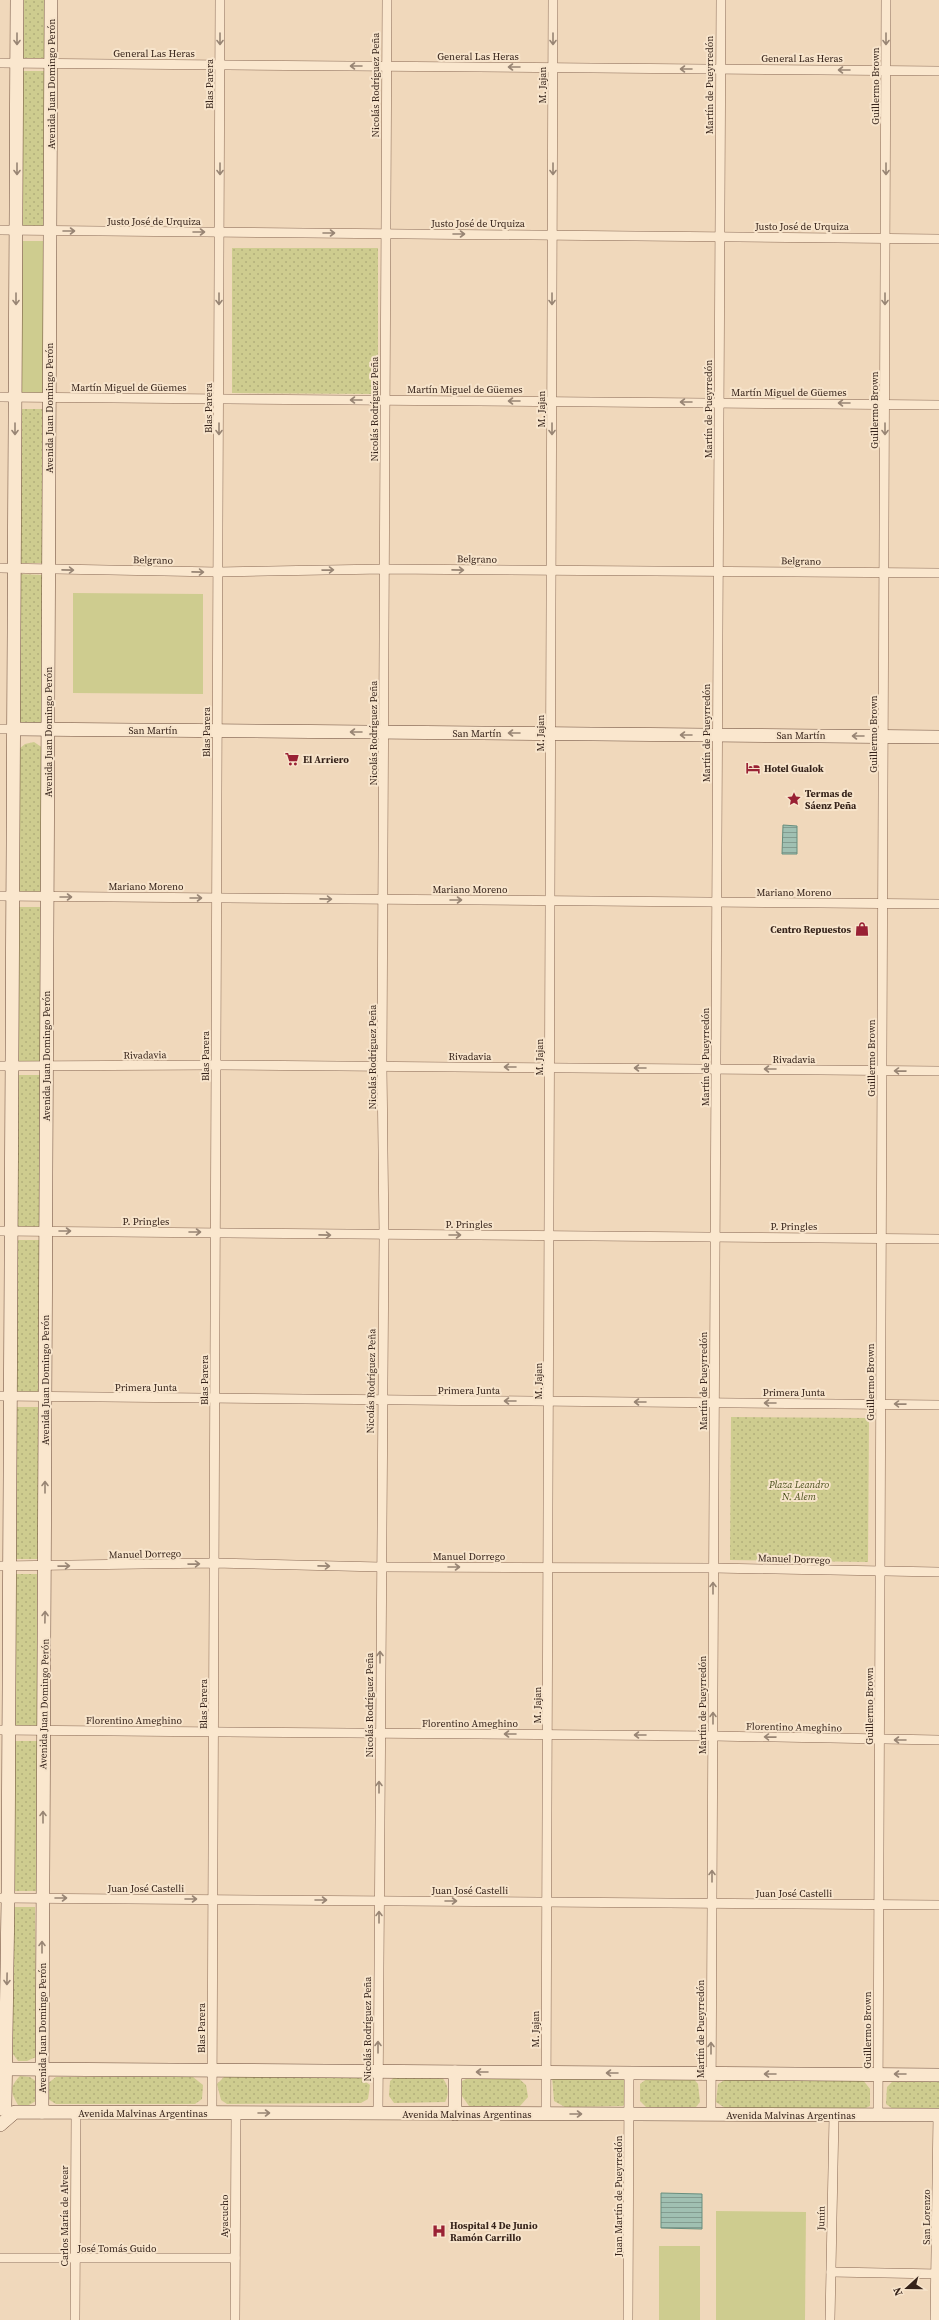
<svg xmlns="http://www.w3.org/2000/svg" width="939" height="2320" font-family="'Source Serif 4',serif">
	<defs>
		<pattern id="park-dots" width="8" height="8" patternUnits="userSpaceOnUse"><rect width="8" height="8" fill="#cecc8f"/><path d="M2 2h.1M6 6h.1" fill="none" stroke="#b2af7b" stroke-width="1.8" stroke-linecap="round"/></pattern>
		<pattern id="water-rules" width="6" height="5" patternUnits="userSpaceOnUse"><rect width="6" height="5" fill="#a0c0b2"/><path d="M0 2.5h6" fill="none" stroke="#839c90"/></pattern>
	</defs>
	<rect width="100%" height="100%" fill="#f0d8bb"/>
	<g fill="#cecc8f">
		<rect x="18" y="241" width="26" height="153"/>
		<path d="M73,593l130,1v100l-130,-1z"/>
		<path d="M716,2211l90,1 -1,108h-89z"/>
		<rect x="659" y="2246" width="41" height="74"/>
	</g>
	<g fill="url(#park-dots)">
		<rect x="22" y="0" width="24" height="58"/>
		<path d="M20,71h27l-1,156h-27z"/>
		<path d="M232,248h146v146l-146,-1z"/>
		<path d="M17,409h27v154h-26z"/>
		<path d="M18,574l26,1 -2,146 -5,5h-16l-3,-13z"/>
		<path d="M34,742l9,6 -1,146h-24l1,-145 6,-5z"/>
		<path d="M18,907h25l-1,156h-25z"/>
		<path d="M18,1075h24l-1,153 -25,-1z"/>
		<path d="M17,1240h25l-1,154h-24z"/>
		<path d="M15,1407h23l1,152h-23z"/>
		<path d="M731,1417l138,1 -1,144 -138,-2z"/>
		<path d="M14,1574h23l1,152h-23z"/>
		<path d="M14,1741h23l-1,150h-22z"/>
		<path d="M12,1907h23l1,150 -9,4h-9l-5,-7z"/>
		<path d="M397,2075l44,1c7,8 9,17 4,26l-51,1 -5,-7 1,-15z"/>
		<path d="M20,2076l10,1 7,5 -1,19 -9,5 -9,-1c-7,-12 -9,-18 2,-29z"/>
		<path d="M225,2076l134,1 11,8 -2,14 -7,4 -134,1 -6,-4 -4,-16z"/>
		<path d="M56,2077h137l10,8 -1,14 -7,5h-139l-8,-5 -1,-15z"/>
		<path d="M470,2077h47l9,8 2,12 -8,9h-51l-7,-10 -2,-14z"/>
		<path d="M552,2077h74l1,24 -4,5 -58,1 -11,-6z"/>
		<path d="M648,2078h45l5,6 2,18 -4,5 -49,1 -7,-7v-17z"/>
		<path d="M725,2080h138l7,9v17l-9,4 -136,-2 -9,-6 2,-18z"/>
		<path d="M892,2082h47v28l-46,-1 -7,-5 1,-17z"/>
	</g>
	<g fill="url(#water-rules)" stroke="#678e7e">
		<path d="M783,825l14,1v28h-15z"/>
		<path d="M661,2193l41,1v35l-41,-1z"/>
	</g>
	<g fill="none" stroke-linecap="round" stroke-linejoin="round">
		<defs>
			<g id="minor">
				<path d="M0,63l939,8"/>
				<path d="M0,230l939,9"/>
				<path d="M0,397l939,8"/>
				<path d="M0,568l218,4 166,-3 555,4"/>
				<path d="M0,729h14"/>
				<path d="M0,896l939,8"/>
				<path d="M0,1066l216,-1 723,6"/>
				<path d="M0,1231l939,8"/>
				<path d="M0,1396l939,9"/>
				<path d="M0,1566l214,-3 167,4 332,1 226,4"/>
				<path d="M0,1730l713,6 226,4"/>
				<path d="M0,1898l939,7"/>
				<path d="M212,2113l8,-2113"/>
				<path d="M378,2114l6,-878 -2,-170 5,-1066"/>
				<path d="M546,2114l7,-2114"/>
				<path d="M711,2115l10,-2115"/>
				<path d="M878,2116l8,-2116"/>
				<path d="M0,2258h235"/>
				<path d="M831,2272l108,2"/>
				<path d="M75,2320l1,-208"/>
				<path d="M235,2320l1,-207"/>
				<path d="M628,2320l1,-247"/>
				<path d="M830,2320l4,-204"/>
				<path d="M935,2320l3,-205"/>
			</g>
			<g id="secondary">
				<path d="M14,729l925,8"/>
				<path d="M6,2069l933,6"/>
				<path d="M0,2109l5,-3 3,-208 9,-1898"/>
				<path d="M42,2112l9,-2112"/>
				<path d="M455,2114v-42"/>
				<path d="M0,2125l15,-13 924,3"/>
			</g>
		</defs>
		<use href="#minor" stroke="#886854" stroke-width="10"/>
		<use href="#secondary" stroke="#694938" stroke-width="14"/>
		<use href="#minor" stroke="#fae7ce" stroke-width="9"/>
		<use href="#secondary" stroke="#fae7ce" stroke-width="13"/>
	</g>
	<defs><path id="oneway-shaft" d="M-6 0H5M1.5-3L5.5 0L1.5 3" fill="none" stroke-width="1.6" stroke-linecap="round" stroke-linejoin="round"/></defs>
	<g stroke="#988574">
		<use href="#oneway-shaft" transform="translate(17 39) rotate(90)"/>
		<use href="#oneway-shaft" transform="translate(220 39) rotate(90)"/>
		<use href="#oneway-shaft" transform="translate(553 39) rotate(90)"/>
		<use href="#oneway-shaft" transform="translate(886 39) rotate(90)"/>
		<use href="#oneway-shaft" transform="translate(356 66) rotate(-180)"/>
		<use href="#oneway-shaft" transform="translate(514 67) rotate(-180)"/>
		<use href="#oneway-shaft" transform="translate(686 69) rotate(-180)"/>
		<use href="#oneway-shaft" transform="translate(844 70) rotate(-180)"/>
		<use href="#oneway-shaft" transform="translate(17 169) rotate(90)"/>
		<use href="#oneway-shaft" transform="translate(220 169) rotate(90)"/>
		<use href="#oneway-shaft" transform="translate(553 169) rotate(90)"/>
		<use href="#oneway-shaft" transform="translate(886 169) rotate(90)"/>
		<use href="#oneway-shaft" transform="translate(69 231)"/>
		<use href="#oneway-shaft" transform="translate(199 232)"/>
		<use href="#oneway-shaft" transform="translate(329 233)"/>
		<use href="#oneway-shaft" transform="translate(459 234)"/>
		<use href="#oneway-shaft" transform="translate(16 299) rotate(90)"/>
		<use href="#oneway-shaft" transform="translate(219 299) rotate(90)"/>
		<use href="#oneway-shaft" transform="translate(552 299) rotate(90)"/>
		<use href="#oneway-shaft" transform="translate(885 299) rotate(90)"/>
		<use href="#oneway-shaft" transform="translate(356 400) rotate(-180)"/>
		<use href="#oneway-shaft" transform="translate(514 401) rotate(-180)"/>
		<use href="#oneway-shaft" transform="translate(686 402) rotate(-180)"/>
		<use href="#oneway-shaft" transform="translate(844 403) rotate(-180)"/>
		<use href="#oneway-shaft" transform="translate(15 429) rotate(90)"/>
		<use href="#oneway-shaft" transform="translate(219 429) rotate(90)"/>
		<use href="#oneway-shaft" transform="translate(552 429) rotate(90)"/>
		<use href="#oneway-shaft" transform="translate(885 429) rotate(90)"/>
		<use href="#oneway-shaft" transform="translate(68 570) rotate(1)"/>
		<use href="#oneway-shaft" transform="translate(328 570) rotate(-1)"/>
		<use href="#oneway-shaft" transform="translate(458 570) rotate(1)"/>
		<use href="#oneway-shaft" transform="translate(198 572) rotate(1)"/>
		<use href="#oneway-shaft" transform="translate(356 732) rotate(-180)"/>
		<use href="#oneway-shaft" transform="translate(514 733) rotate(-180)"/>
		<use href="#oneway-shaft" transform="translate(686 735) rotate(-180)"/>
		<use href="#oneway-shaft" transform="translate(858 736) rotate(-180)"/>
		<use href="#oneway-shaft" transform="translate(66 897)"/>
		<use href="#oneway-shaft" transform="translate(196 898)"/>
		<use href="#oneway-shaft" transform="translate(326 899) rotate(1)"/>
		<use href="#oneway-shaft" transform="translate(456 900)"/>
		<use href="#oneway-shaft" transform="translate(510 1067) rotate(-180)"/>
		<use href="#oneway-shaft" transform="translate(640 1068) rotate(-180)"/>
		<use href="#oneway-shaft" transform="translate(770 1069) rotate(-180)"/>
		<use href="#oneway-shaft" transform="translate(900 1071) rotate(-179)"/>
		<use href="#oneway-shaft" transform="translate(65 1231)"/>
		<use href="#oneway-shaft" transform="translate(195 1232)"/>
		<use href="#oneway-shaft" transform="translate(325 1235) rotate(1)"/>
		<use href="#oneway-shaft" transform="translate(455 1235)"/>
		<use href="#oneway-shaft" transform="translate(510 1401) rotate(180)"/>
		<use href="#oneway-shaft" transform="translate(640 1402) rotate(-180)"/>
		<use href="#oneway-shaft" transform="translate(770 1403) rotate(-180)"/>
		<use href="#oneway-shaft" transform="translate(900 1404) rotate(-179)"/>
		<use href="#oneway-shaft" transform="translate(45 1487) rotate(-90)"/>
		<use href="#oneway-shaft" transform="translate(194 1564) rotate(-1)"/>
		<use href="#oneway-shaft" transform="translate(64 1566) rotate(-1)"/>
		<use href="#oneway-shaft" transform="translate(324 1566) rotate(1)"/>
		<use href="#oneway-shaft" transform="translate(454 1567)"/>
		<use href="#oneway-shaft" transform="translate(713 1588) rotate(-90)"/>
		<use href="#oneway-shaft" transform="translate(45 1617) rotate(-89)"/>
		<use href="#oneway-shaft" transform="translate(380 1657) rotate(-90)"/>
		<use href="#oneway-shaft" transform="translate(713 1718) rotate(-90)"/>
		<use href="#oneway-shaft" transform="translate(510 1734) rotate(-180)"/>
		<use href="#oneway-shaft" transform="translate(640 1735) rotate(-180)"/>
		<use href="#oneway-shaft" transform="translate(770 1737) rotate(-179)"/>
		<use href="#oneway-shaft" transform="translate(900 1740) rotate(-180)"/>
		<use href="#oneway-shaft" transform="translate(379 1787) rotate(-90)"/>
		<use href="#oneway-shaft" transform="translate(43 1817) rotate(-90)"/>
		<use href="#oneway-shaft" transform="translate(712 1876) rotate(-90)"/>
		<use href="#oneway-shaft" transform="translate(61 1898)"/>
		<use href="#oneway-shaft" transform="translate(191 1899)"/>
		<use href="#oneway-shaft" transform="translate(321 1900)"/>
		<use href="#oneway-shaft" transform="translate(451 1901)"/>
		<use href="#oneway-shaft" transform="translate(379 1917) rotate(-90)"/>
		<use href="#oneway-shaft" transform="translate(42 1947) rotate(-90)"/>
		<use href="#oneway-shaft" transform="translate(7 1979) rotate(91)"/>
		<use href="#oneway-shaft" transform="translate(378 2047) rotate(-90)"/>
		<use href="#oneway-shaft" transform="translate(711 2048) rotate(-90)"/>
		<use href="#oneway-shaft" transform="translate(482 2072) rotate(-180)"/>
		<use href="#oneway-shaft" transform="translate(612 2073) rotate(-180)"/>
		<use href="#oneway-shaft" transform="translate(770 2074) rotate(-180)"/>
		<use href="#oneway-shaft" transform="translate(900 2074) rotate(-180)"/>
		<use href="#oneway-shaft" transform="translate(264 2113)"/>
		<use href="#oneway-shaft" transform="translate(576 2114)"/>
	</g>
	<defs>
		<symbol id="supermarket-bare" viewBox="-9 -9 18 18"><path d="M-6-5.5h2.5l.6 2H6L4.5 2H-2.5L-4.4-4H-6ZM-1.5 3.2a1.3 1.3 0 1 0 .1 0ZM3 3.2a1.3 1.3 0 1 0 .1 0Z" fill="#992134" stroke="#f7e4cb" stroke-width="2.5" paint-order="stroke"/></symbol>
		<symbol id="hotel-bare" viewBox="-9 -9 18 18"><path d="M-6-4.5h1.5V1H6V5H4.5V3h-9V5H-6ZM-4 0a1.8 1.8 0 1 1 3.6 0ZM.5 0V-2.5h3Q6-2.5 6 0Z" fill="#992134" stroke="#f7e4cb" stroke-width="2.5" paint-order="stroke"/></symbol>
		<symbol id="sight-bare" viewBox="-9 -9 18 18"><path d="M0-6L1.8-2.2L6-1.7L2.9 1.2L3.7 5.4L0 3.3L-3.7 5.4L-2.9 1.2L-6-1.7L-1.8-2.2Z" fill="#992134" stroke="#f7e4cb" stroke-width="2.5" paint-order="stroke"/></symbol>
		<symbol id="shop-bare" viewBox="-9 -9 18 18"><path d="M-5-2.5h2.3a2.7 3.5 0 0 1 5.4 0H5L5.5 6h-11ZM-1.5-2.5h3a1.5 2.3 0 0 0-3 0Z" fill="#992134" stroke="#f7e4cb" stroke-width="2.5" paint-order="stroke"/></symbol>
		<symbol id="hospital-bare" viewBox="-9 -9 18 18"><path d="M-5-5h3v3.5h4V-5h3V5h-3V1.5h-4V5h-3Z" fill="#992134" stroke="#f7e4cb" stroke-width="2.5" paint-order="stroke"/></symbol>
	</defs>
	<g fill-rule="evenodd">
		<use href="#supermarket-bare" x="282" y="749" width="20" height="20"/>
		<use href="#hotel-bare" x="743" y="758" width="20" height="20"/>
		<use href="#sight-bare" x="784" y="789" width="20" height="20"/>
		<use href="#shop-bare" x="852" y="919" width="20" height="20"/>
		<use href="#hospital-bare" x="429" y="2221" width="20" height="20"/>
	</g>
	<g text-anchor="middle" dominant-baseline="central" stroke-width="4" stroke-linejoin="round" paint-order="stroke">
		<g font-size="10" fill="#36231a" stroke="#f7e4cb">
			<text x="154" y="53">General Las Heras</text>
			<text x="478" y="56">General Las Heras</text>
			<text x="802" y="58">General Las Heras</text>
			<text transform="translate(51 84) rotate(-90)">Avenida Juan Domingo Perón</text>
			<text transform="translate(209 84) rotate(-90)">Blas Parera</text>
			<text transform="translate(375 85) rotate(-90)">Nicolás Rodríguez Peña</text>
			<text transform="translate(542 85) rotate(-90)">M. Jajan</text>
			<text transform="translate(709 85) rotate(-90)">Martín de Pueyrredón</text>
			<text transform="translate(875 86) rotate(-90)">Guillermo Brown</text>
			<text x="154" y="221">Justo José de Urquiza</text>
			<text x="478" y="223">Justo José de Urquiza</text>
			<text x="802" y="226">Justo José de Urquiza</text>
			<text x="129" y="387">Martín Miguel de Güemes</text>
			<text x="465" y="389">Martín Miguel de Güemes</text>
			<text x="789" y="392">Martín Miguel de Güemes</text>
			<text transform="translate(49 408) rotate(-90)">Avenida Juan Domingo Perón</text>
			<text transform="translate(208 408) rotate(-90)">Blas Parera</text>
			<text transform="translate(374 409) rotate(-90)">Nicolás Rodríguez Peña</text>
			<text transform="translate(541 409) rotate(-90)">M. Jajan</text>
			<text transform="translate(708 409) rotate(-90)">Martín de Pueyrredón</text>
			<text transform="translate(874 410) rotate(-90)">Guillermo Brown</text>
			<text transform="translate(477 559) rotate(1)">Belgrano</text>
			<text transform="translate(153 560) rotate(1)">Belgrano</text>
			<text transform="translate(801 561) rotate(1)">Belgrano</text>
			<text x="153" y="730">San Martín</text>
			<text transform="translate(48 732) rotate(-90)">Avenida Juan Domingo Perón</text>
			<text transform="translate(206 732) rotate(-90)">Blas Parera</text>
			<text transform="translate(373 733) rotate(-90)">Nicolás Rodríguez Peña</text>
			<text x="477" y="733">San Martín</text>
			<text transform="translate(540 733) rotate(-90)">M. Jajan</text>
			<text transform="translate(706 733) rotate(-90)">Martín de Pueyrredón</text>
			<text transform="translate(873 734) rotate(-90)">Guillermo Brown</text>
			<text x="801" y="735">San Martín</text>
			<text x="146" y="886">Mariano Moreno</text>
			<text x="470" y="889">Mariano Moreno</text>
			<text x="794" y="892">Mariano Moreno</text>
			<text transform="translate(145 1055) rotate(-1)">Rivadavia</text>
			<text transform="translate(46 1056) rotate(-90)">Avenida Juan Domingo Perón</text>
			<text transform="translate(205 1056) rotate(-90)">Blas Parera</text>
			<text x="470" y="1056">Rivadavia</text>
			<text transform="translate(372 1057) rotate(-90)">Nicolás Rodríguez Peña</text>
			<text transform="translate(539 1057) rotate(-90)">M. Jajan</text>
			<text transform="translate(705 1057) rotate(-90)">Martín de Pueyrredón</text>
			<text transform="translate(871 1058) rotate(-90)">Guillermo Brown</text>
			<text x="794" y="1059">Rivadavia</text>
			<text x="146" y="1221">P. Pringles</text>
			<text x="469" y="1224">P. Pringles</text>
			<text x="794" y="1226">P. Pringles</text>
			<text transform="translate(45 1380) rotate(-90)">Avenida Juan Domingo Perón</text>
			<text transform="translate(204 1380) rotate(-90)">Blas Parera</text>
			<text transform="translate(371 1381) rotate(-89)">Nicolás Rodríguez Peña</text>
			<text transform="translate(538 1381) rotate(-90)">M. Jajan</text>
			<text transform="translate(703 1381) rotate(-90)">Martín de Pueyrredón</text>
			<text transform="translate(870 1382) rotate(-90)">Guillermo Brown</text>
			<text x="146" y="1387">Primera Junta</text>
			<text x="469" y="1390">Primera Junta</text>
			<text x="794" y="1392">Primera Junta</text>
			<text transform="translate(145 1554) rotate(-1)">Manuel Dorrego</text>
			<text x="469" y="1556">Manuel Dorrego</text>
			<text transform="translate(794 1559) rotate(2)">Manuel Dorrego</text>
			<text transform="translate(44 1704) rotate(-89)">Avenida Juan Domingo Perón</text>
			<text transform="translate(203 1704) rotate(-90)">Blas Parera</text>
			<text transform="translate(369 1705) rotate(-90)">Nicolás Rodríguez Peña</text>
			<text transform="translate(537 1705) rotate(-90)">M. Jajan</text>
			<text transform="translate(702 1705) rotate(-90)">Martín de Pueyrredón</text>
			<text transform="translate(869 1706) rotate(-90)">Guillermo Brown</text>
			<text x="134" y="1720">Florentino Ameghino</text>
			<text x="470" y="1723">Florentino Ameghino</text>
			<text transform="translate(794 1727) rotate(1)">Florentino Ameghino</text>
			<text x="146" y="1888">Juan José Castelli</text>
			<text x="470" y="1890">Juan José Castelli</text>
			<text x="794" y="1893">Juan José Castelli</text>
			<text transform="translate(42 2028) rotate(-90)">Avenida Juan Domingo Perón</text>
			<text transform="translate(201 2028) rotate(-90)">Blas Parera</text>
			<text transform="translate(367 2029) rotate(-90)">Nicolás Rodríguez Peña</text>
			<text transform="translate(535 2029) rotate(-90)">M. Jajan</text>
			<text transform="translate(700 2029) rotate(-90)">Martín de Pueyrredón</text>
			<text transform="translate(867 2030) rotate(-90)">Guillermo Brown</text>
			<text x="143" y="2113">Avenida Malvinas Argentinas</text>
			<text x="467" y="2114">Avenida Malvinas Argentinas</text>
			<text x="791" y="2115">Avenida Malvinas Argentinas</text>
			<text transform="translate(618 2196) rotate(-90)">Juan Martín de Pueyrredón</text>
			<text transform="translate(64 2216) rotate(-90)">Carlos María de Alvear</text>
			<text transform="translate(224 2216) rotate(-90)">Ayacucho</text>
			<text transform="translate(926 2217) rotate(-90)">San Lorenzo</text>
			<text transform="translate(821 2218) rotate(-89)">Junín</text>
			<text x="117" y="2248">José Tomás Guido</text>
		</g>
		<g font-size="10" font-weight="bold" fill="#36231a" stroke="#f7e4cb" text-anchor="start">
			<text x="303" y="759">El Arriero</text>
			<text x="764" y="768">Hotel Gualok</text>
			<text x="805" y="793">Termas de<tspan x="805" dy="12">Sáenz Peña</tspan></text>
			<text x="851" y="929" text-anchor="end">Centro Repuestos</text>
			<text x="450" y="2225">Hospital 4 De Junio<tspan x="450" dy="12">Ramón Carrillo</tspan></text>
		</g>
		<g font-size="10" font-style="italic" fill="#4e5320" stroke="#f7e4cb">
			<text x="799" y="1484">Plaza Leandro<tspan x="799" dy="12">N. Alem</tspan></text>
		</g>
	</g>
	<g transform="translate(907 2288) rotate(249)" stroke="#f7e4cb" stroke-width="3" paint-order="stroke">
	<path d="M0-3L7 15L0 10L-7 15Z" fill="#36231a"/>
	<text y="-6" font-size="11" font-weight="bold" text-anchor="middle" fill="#36231a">N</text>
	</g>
</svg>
